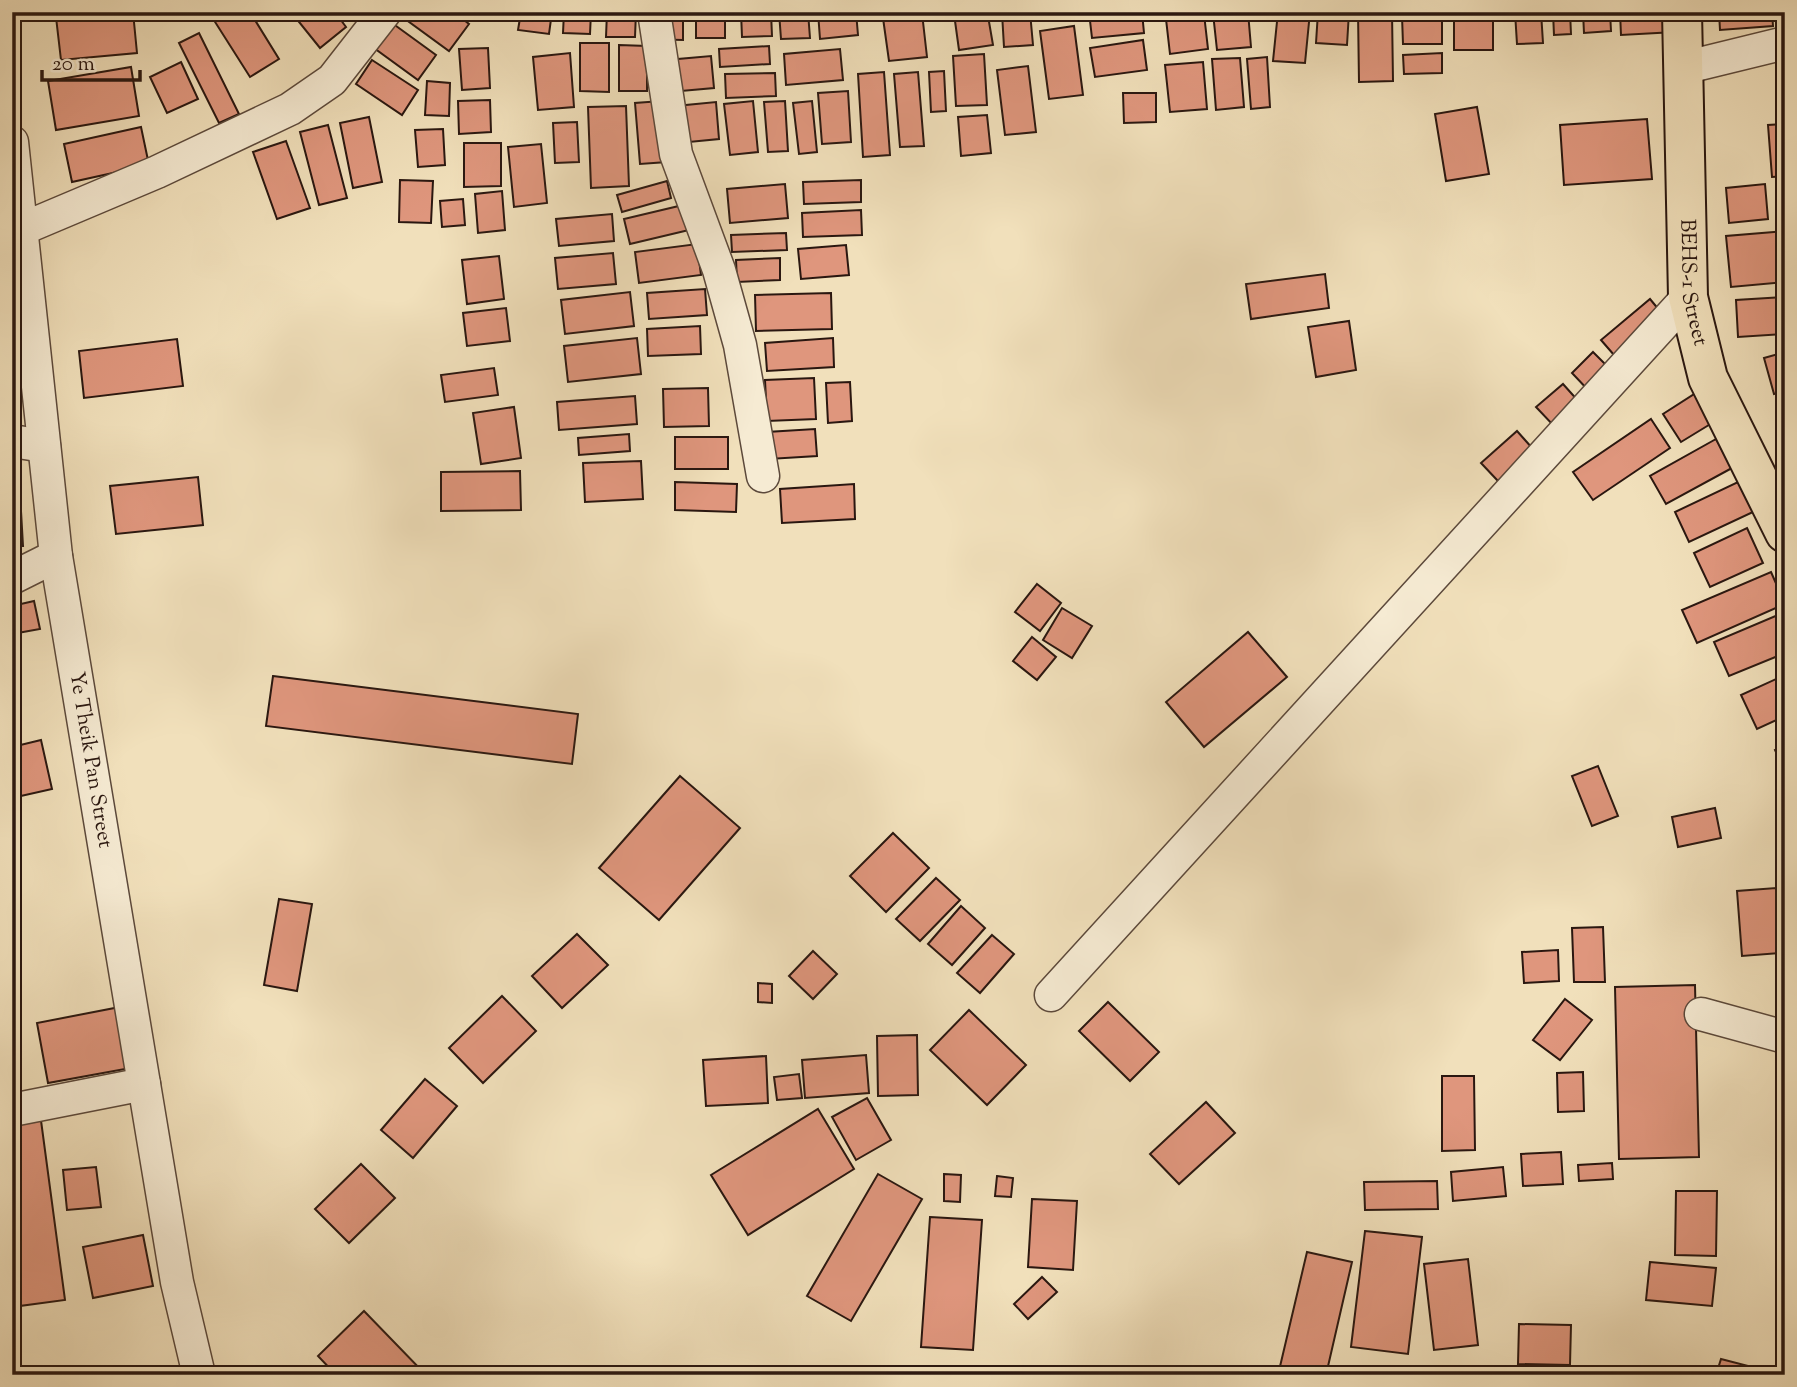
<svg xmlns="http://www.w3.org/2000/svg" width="1797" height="1387" font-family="'Sorts Mill Goudy',serif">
	<rect width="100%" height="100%" fill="#f1e0bb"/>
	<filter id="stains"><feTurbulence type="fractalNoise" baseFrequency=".00286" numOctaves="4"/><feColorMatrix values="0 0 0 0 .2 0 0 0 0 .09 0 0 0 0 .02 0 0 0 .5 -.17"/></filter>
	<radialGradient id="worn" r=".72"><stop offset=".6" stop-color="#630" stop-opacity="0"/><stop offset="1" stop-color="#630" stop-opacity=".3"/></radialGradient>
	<g fill="#df967d" stroke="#2a1710" stroke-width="2">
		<path d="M96,12h37l4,41 -76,7 -5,-43z"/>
		<path d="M148,12h35l1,5 -35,4z"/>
		<path d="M250,12l29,47 -29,18 -40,-63z"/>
		<path d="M291,12h44l11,15 -26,21z"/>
		<path d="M404,12h50l15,12 -20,27 -48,-35z"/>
		<path d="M521,12h31l-3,22 -31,-4z"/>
		<path d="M564,12h27l-1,22 -27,-1z"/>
		<path d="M607,12h29l-1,25h-29z"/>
		<path d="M646,12h37v28l-38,-1z"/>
		<rect x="696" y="12" width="29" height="26"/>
		<path d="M741,12h30l1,24 -30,1z"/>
		<path d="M779,12h29l2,26 -29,1z"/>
		<path d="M818,12h38l2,23 -38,4z"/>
		<path d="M1030,12l3,33 -29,2 -2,-34z"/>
		<path d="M1089,12h53l2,21 -52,5z"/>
		<path d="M1248,12l3,35 -34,3 -4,-37z"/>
		<path d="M1278,12h32l-5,51 -32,-2z"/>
		<path d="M1318,12h31l-2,33 -31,-2z"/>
		<path d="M1358,12h34l1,69 -34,1z"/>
		<rect x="1454" y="12" width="39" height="38"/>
		<path d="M1515,12h26l2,31 -26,1z"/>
		<path d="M1553,12h17l1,22 -17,1z"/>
		<path d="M1583,12h27l1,19 -27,2z"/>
		<path d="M1620,12h54l1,20 -54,3z"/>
		<path d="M1719,12h53l1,14 -53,4z"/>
		<path d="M922,13l5,44 -38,4 -6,-43z"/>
		<path d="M1204,14l4,35 -38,5 -4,-35z"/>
		<path d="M1442,15v29h-39l-1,-28z"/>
		<path d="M988,16l5,29 -34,5 -4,-29z"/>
		<path d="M392,23l44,32 -18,25 -44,-32z"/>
		<path d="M1074,26l9,69 -34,4 -9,-68z"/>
		<path d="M199,33l40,81 -20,9 -40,-80z"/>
		<path d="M1143,40l4,30 -52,7 -5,-29z"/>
		<path d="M580,43h29v49l-29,-1z"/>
		<path d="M619,45l28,1v45h-28z"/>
		<path d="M769,46l1,18 -50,3 -1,-18z"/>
		<path d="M488,48l2,40 -28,2 -3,-41z"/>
		<path d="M840,49l3,31 -57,5 -2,-31z"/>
		<path d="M570,53l4,54 -36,3 -5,-53z"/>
		<path d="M1442,53v20l-38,1 -1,-19z"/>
		<path d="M984,54l3,51 -31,1 -3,-50z"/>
		<path d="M711,56l3,32 -44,4 -3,-32z"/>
		<path d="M1267,57l3,50 -19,2 -4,-50z"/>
		<path d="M1240,58l4,49 -28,3 -4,-51z"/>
		<path d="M372,60l46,30 -16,25 -46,-31z"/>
		<path d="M181,62l17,37 -31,14 -17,-36z"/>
		<path d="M1203,62l4,47 -37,3 -5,-47z"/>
		<path d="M1028,66l8,66 -31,3 -8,-65z"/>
		<path d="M131,67l8,49 -83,14 -8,-49z"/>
		<path d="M944,71l2,40 -15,1 -2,-40z"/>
		<path d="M884,72l6,83 -27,2 -5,-83z"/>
		<path d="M918,72l6,74 -24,1 -6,-73z"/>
		<path d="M775,73l1,23 -50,2 -1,-24z"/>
		<path d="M427,81l23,2 -1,33 -24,-1z"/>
		<path d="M848,91l3,51 -29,2 -4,-51z"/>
		<path d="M1123,93h33v29l-32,1z"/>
		<path d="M490,100l1,32 -32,2 -1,-33z"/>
		<path d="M661,101l6,61 -27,2 -5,-61z"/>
		<path d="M753,101l5,51 -28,3 -6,-51z"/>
		<path d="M785,101l3,50 -20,1 -4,-50z"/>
		<path d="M812,101l5,51 -18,2 -6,-51z"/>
		<path d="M716,102l3,37 -40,4 -3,-37z"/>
		<path d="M626,106l3,80 -38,2 -3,-81z"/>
		<path d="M1477,107l12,67 -43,7 -11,-67z"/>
		<path d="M987,115l4,38 -30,3 -3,-39z"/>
		<path d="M369,117l13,65 -29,6 -13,-65z"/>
		<path d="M1647,119l5,60 -88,6 -4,-60z"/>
		<path d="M577,122l2,40 -24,1 -2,-40z"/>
		<path d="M1785,124v52l-13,1 -4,-52z"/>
		<path d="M328,125l19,73 -28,7 -19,-73z"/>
		<path d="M141,127l8,38 -77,17 -8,-38z"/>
		<path d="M443,129l2,36 -27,2 -3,-37z"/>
		<path d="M286,141l24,67 -33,11 -24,-67z"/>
		<path d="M464,143h37v43l-37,1z"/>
		<path d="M541,144l6,59 -33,4 -6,-60z"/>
		<path d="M400,180l33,1 -2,42 -32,-1z"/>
		<path d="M861,180v22l-57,2 -1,-22z"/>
		<path d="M667,181l4,17 -49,14 -5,-17z"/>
		<path d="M785,184l3,34 -58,5 -3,-34z"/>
		<path d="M1765,184l3,35 -39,4 -3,-35z"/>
		<path d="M502,191l3,39 -27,3 -3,-39z"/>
		<path d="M463,199l2,26 -23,2 -2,-26z"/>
		<path d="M683,205l6,25 -59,14 -6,-25z"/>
		<path d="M861,210l1,25 -59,2 -1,-24z"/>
		<path d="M612,214l2,27 -55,5 -3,-27z"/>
		<path d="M1785,231v51l-54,5 -5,-51z"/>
		<path d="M786,233l1,17 -55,2 -1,-17z"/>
		<path d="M697,244l4,31 -62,8 -4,-31z"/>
		<path d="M846,245l3,30 -48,4 -3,-30z"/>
		<path d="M613,253l3,31 -58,5 -3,-31z"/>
		<path d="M499,256l5,43 -37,5 -5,-44z"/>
		<path d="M780,258v22l-43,2 -1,-22z"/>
		<path d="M1325,274l4,34 -78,11 -5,-35z"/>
		<path d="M705,289l2,26 -58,4 -2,-26z"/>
		<path d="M630,292l4,34 -69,8 -4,-34z"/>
		<path d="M831,293l1,36 -76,2 -1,-36z"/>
		<path d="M1785,297v37l-47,3 -2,-37z"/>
		<path d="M1650,299l19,23 -48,41 -20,-23z"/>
		<path d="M506,308l4,33 -43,5 -4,-33z"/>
		<path d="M1349,321l7,49 -40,7 -8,-50z"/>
		<path d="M700,326l1,28 -53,2 -1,-27z"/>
		<path d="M637,338l4,36 -73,8 -4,-36z"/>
		<path d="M833,338l1,29 -67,4 -2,-28z"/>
		<path d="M177,339l6,47 -99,12 -5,-47z"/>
		<path d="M1593,352l19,19 -22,21 -18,-19z"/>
		<path d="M1785,352v39l-11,3 -10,-36z"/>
		<path d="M494,368l4,27 -53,7 -4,-27z"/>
		<path d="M814,378l2,41 -49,2 -2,-41z"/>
		<path d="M850,382l2,39 -24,2 -2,-40z"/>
		<path d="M1563,384l17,19 -27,22 -17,-18z"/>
		<path d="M708,388l1,38 -45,1 -1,-38z"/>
		<path d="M1699,391l18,29 -36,22 -18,-28z"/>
		<path d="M635,396l2,28 -78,6 -2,-28z"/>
		<path d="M514,407l7,51 -40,6 -8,-51z"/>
		<path d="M1651,419l19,29 -77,52 -20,-28z"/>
		<path d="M815,429l2,27 -48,3 -2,-27z"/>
		<path d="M1517,431l16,18 -35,32 -17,-18z"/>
		<path d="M629,434l1,17 -51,4 -1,-17z"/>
		<rect x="675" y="437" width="53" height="32"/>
		<path d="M1716,439l16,29 -66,36 -16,-28z"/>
		<path d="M641,461l2,38 -58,3 -2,-39z"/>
		<path d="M14,464l3,38 -5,1v-38z"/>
		<path d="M520,471l1,39 -80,1v-39z"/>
		<path d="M198,477l5,48 -87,9 -6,-48z"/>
		<path d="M675,482l62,2 -1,28 -61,-2z"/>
		<path d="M1738,482l15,30 -64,30 -14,-30z"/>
		<path d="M854,484l1,35 -73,4 -2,-34z"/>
		<path d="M21,511l2,35h-11v-34z"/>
		<path d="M1747,528l16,35 -53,24 -16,-34z"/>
		<path d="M1771,572l14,32 -88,39 -15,-33z"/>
		<path d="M1037,584l24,19 -21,28 -25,-19z"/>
		<path d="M34,601l6,28 -28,5v-28z"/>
		<path d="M1062,608l30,18 -20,32 -29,-18z"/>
		<path d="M1785,612v41l-56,23 -15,-34z"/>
		<path d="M1248,632l39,45 -83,70 -38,-45z"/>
		<path d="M1032,637l24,20 -19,23 -24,-19z"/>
		<path d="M1785,675v41l-28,13 -16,-34z"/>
		<path d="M273,676l305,38 -6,50 -306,-38z"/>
		<path d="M41,740l11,49 -40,9v-51z"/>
		<path d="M1785,745v27l-10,-22z"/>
		<path d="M1598,766l20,50 -26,10 -20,-50z"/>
		<path d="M680,776l60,52 -81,92 -60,-52z"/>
		<path d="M1715,808l6,30 -43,9 -6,-30z"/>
		<path d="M893,833l36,35 -43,44 -36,-36z"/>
		<path d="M936,878l24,22 -40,41 -24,-22z"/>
		<path d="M1776,888l5,65 -39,3 -5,-65z"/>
		<path d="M279,899l33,5 -15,87 -33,-6z"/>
		<path d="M961,906l24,22 -33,37 -24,-21z"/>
		<path d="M1603,927l2,55h-31l-2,-54z"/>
		<path d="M577,934l31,31 -46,43 -30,-32z"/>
		<path d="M992,935l22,19 -34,39 -23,-20z"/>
		<path d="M1558,950l1,31 -35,2 -2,-31z"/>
		<path d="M813,951l24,23 -24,25 -24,-23z"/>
		<path d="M758,983l14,1v19l-14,-1z"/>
		<path d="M1695,985l4,172 -80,2 -4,-172z"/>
		<path d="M502,996l34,35 -53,52 -34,-35z"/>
		<path d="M1565,999l27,21 -32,40 -27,-20z"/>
		<path d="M1108,1002l51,50 -29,29 -51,-50z"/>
		<path d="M125,1006l11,61 -88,16 -11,-60z"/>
		<path d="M969,1010l57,55 -39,40 -57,-55z"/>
		<path d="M917,1035l1,60 -40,1 -1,-60z"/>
		<path d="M866,1055l3,38 -64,5 -3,-38z"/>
		<path d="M766,1056l2,47 -62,3 -3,-46z"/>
		<path d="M1583,1072l1,39 -26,1 -1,-39z"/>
		<path d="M799,1074l3,24 -25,2 -3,-23z"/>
		<path d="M1442,1076h32l1,74 -33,1z"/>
		<path d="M425,1079l32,27 -44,52 -32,-28z"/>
		<path d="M867,1098l24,42 -35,20 -24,-43z"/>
		<path d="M1206,1102l29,31 -56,51 -29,-30z"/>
		<path d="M818,1109l36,60 -106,66 -37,-60z"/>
		<path d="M40,1113l25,187 -53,7v-190z"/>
		<path d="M1561,1152l2,32 -40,2 -2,-32z"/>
		<path d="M1612,1163l1,16 -34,2 -1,-16z"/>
		<path d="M361,1164l34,34 -46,45 -34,-34z"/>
		<path d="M96,1167l5,40 -34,3 -4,-40z"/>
		<path d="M1503,1167l3,29 -53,5 -2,-29z"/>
		<path d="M878,1174l44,25 -71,122 -44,-25z"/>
		<path d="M944,1174l17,1 -1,27 -16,-1z"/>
		<path d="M997,1176l16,2 -2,19 -16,-1z"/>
		<path d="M1437,1181l1,28 -73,1 -1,-28z"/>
		<path d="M1676,1191h41l-1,65 -41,-1z"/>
		<path d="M1032,1199l45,2 -4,69 -45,-3z"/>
		<path d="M930,1217l52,3 -9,130 -52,-3z"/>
		<path d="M1365,1231l57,6 -14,117 -57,-7z"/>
		<path d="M143,1235l10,51 -60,12 -10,-51z"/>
		<path d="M1307,1252l45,10 -26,113h-48z"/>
		<path d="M1468,1259l10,86 -44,5 -10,-86z"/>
		<path d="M1650,1262l66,6 -4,38 -66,-6z"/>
		<path d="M1042,1277l15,15 -29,27 -14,-15z"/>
		<path d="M364,1311l62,64h-90l-18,-19z"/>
		<path d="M1519,1324l52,1 -1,40 -52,-1z"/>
		<path d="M1721,1359l62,16h-67z"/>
	</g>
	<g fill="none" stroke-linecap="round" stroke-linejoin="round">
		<defs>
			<g id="minor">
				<path d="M654,12l22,142 43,116 21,75 23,131"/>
				<path d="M1683,68l102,-25"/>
				<path id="s1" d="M12,142l44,414 121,726 22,93"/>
				<path d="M22,229l135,-57 133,-63 42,-29 53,-68"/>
				<path d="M12,441l32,5"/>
				<path d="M12,578l44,-22"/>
				<path d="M1051,995l637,-698"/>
				<path d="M1701,1014l84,23"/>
				<path d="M12,1110l132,-26"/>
			</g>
			<g id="major">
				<path id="s2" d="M1682,12l6,285 20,81 77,155"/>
			</g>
		</defs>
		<use href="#minor" stroke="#5c493b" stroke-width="35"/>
		<use href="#major" stroke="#2a1710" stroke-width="42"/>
		<use href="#minor" stroke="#f6ebd3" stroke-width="32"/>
		<use href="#major" stroke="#f1e0bb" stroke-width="38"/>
	</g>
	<g text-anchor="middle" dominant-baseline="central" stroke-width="7" stroke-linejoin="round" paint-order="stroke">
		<g font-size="21" fill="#2a1710" stroke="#f6ebd3">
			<text stroke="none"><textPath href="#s2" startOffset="271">BEHS-1 Street</textPath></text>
			<text stroke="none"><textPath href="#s1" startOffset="623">Ye Theik Pan Street</textPath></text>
		</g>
	</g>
	<rect width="1797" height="1387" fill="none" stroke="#f1e0bb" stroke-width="42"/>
	<rect x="14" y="14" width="1769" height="1359" fill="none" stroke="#2a1710" stroke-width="3.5"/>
	<rect x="21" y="21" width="1755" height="1345" fill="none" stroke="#2a1710" stroke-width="2"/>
	<path d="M42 70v10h98v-10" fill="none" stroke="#2a1710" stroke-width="3.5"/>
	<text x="52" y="70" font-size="21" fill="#2a1710" stroke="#f6ebd3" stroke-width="5" paint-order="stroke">20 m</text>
	<rect width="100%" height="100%" filter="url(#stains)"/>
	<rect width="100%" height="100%" fill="url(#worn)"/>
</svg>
